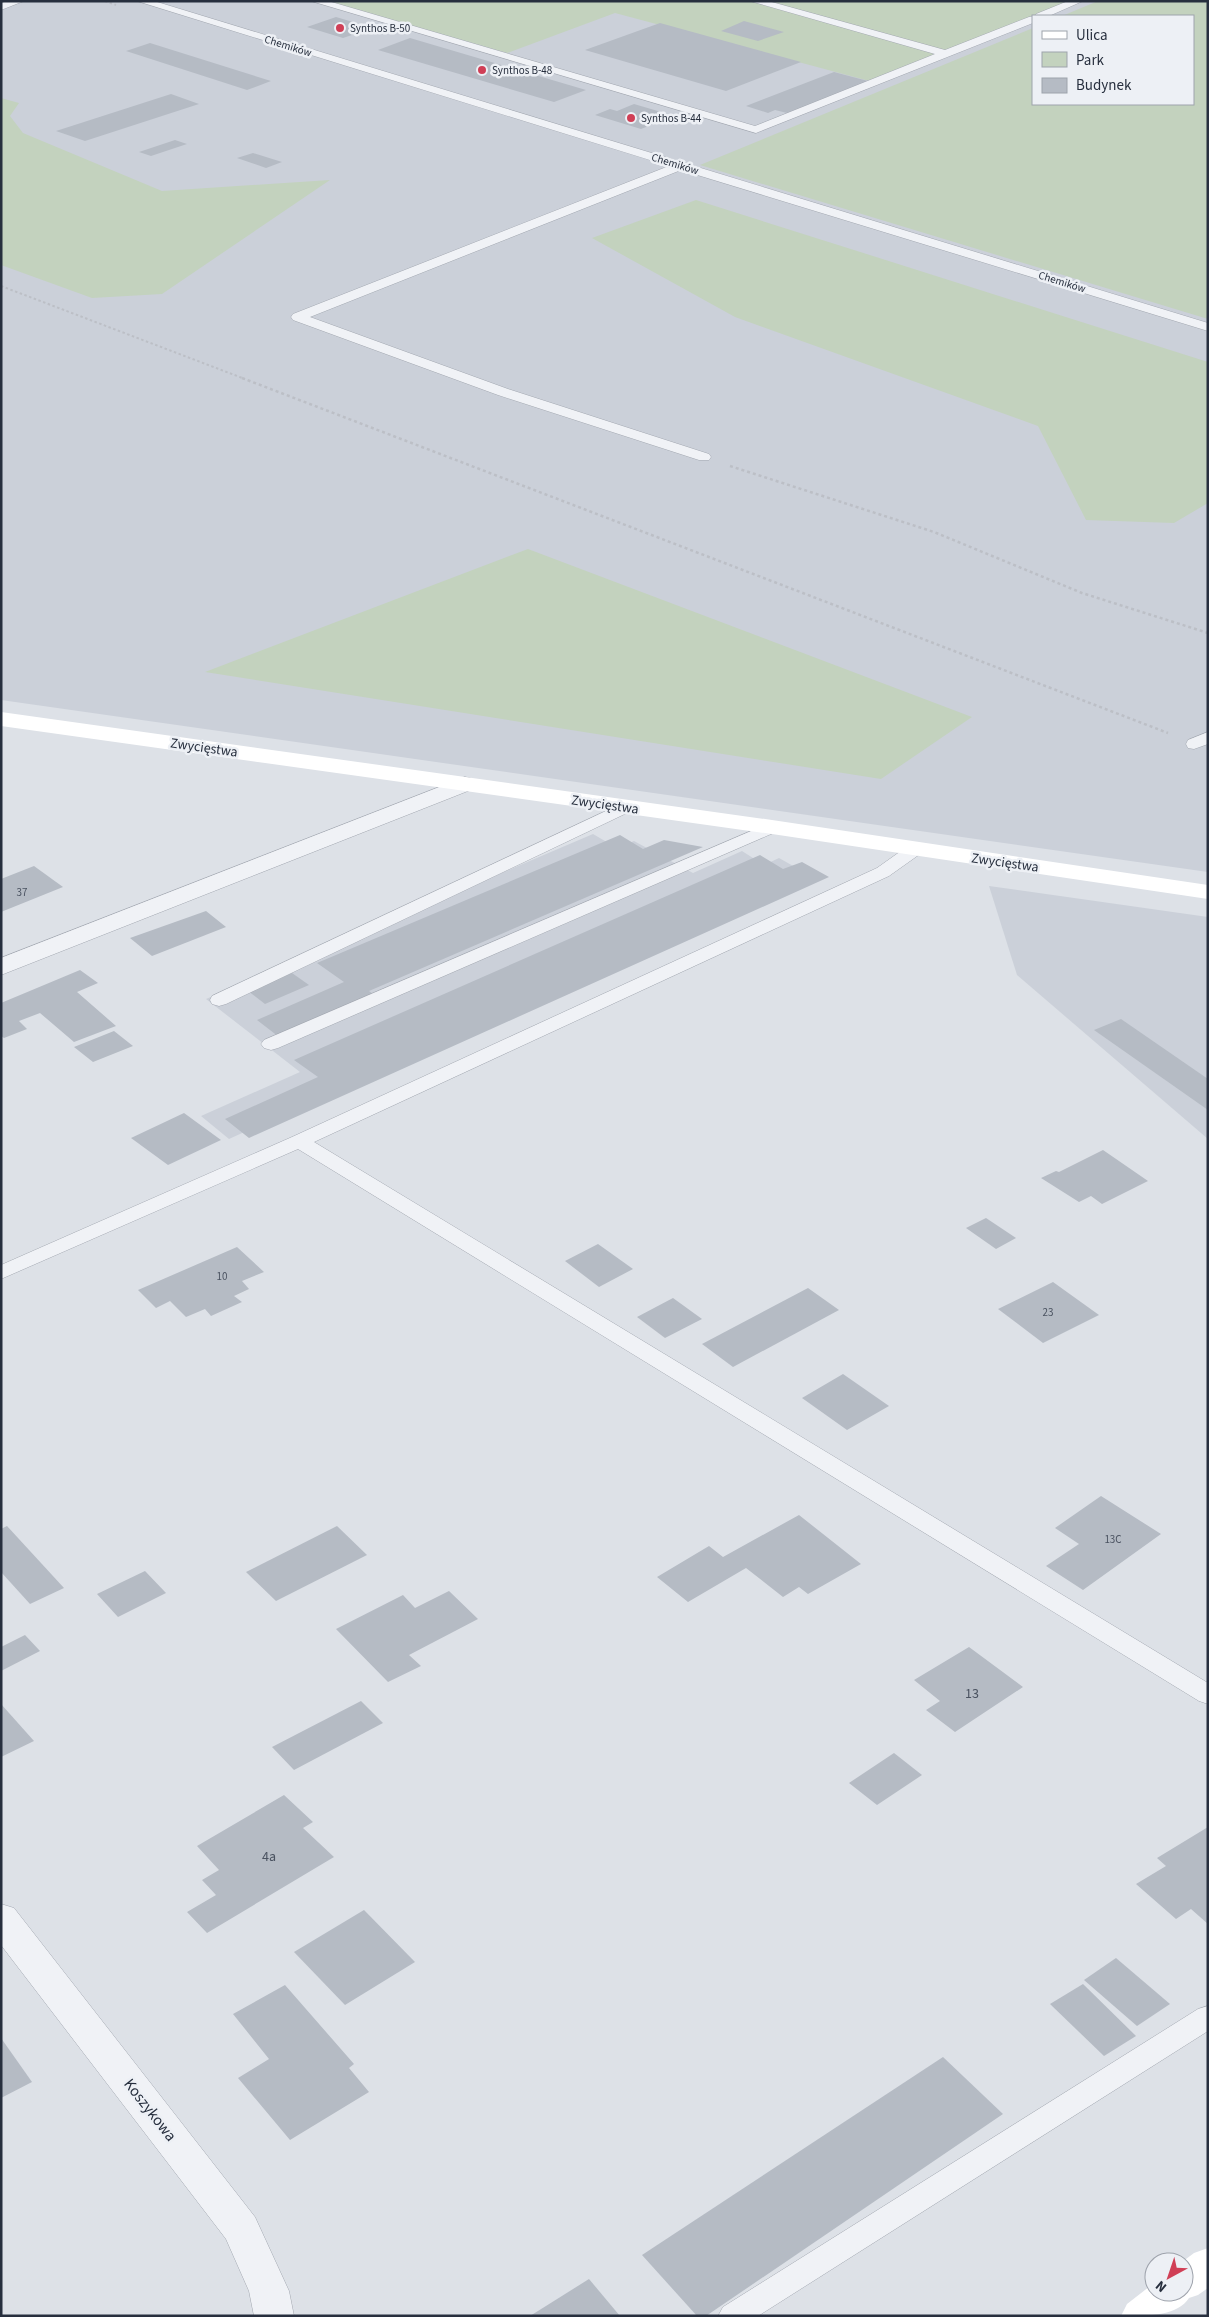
<svg xmlns="http://www.w3.org/2000/svg" width="1209" height="2317" font-family="'Source Sans 3',sans-serif">
	<rect width="100%" height="100%" fill="#dde1e7"/>
	<g fill="#cbd0d9" fill-rule="evenodd">
		<path d="M1,1h1207v871l-1207,-172zM1033,16h160v88h-160z"/>
		<path d="M593,834l24,14 17,-7 59,32 49,-22 22,14 15,-7 32,18 -582,263 -28,-23 99,-44 -94,-73z"/>
		<path d="M989,886l219,31v222l-191,-164z"/>
	</g>
	<g fill="#c3d2be">
		<path d="M325,1h748l-200,81 -258,-69 -108,40z"/>
		<path d="M1098,1h110v318l-508,-154 333,-137v76h160v-88h-131z"/>
		<path d="M1,98l18,5 -9,13 13,17 139,58 168,-11 -168,114 -70,4 -91,-33z"/>
		<path d="M696,200l512,162v141l-34,20 -88,-3 -48,-94 -303,-109 -143,-79z"/>
		<path d="M528,549l444,168 -91,62 -676,-107z"/>
	</g>
	<g fill="#b5bbc4">
		<path d="M336,17l37,11 -30,10 -36,-11z"/>
		<path d="M744,21l40,11 -26,9 -37,-10z"/>
		<path d="M660,23l141,39 -75,29 -141,-41z"/>
		<path d="M410,38l176,52 -32,12 -176,-52z"/>
		<path d="M150,43l121,38 -24,9 -121,-39z"/>
		<path d="M834,72l34,9 -81,32 -12,-3 -7,3 -22,-7z"/>
		<path d="M171,94l28,10 -114,37 -29,-10z"/>
		<path d="M634,104l34,10 -18,7 6,2 -15,6 -46,-14 15,-6 7,2z"/>
		<path d="M175,140l12,4 -36,12 -12,-4z"/>
		<path d="M253,153l29,9 -16,6 -29,-10z"/>
		<path d="M620,835l23,14 21,-9 39,7 -334,144 5,4 -95,42 -22,-17 87,-38 -27,-19z"/>
		<path d="M760,855l23,14 19,-7 27,15 -580,261 -24,-19 93,-42 -24,-17z"/>
		<path d="M34,866l29,21 -62,25v-33z"/>
		<path d="M206,911l20,16 -74,29 -22,-18z"/>
		<path d="M80,970l18,13 -21,9 39,34 -42,16 -34,-29 -21,8 8,8 -23,9 -3,-2v-33z"/>
		<path d="M292,973l17,12 -44,19 -17,-13z"/>
		<path d="M1121,1019l87,60v31l-114,-80z"/>
		<path d="M114,1031l19,15 -40,16 -19,-15z"/>
		<path d="M184,1113l37,27 -53,25 -37,-27z"/>
		<path d="M1103,1150l45,31 -46,23 -11,-8 -12,6 -38,-24 15,-7 3,1z"/>
		<path d="M986,1218l30,20 -20,11 -30,-21z"/>
		<path d="M598,1244l35,25 -34,18 -34,-26z"/>
		<path d="M237,1247l27,25 -22,9 7,8 -15,7 8,6 -31,14 -6,-7 -19,8 -16,-16 -14,7 -18,-18z"/>
		<path d="M1053,1282l46,33 -56,28 -45,-34z"/>
		<path d="M808,1288l31,22 -106,57 -31,-23z"/>
		<path d="M673,1298l29,21 -37,19 -28,-21z"/>
		<path d="M843,1374l46,32 -42,24 -45,-32z"/>
		<path d="M1101,1496l60,38 -78,56 -37,-24 33,-22 -24,-16z"/>
		<path d="M799,1515l62,49 -53,30 -9,-7 -16,10 -37,-29 -58,34 -31,-25 52,-31 14,11z"/>
		<path d="M7,1526l57,62 -34,16 -29,-32v-43z"/>
		<path d="M337,1526l30,29 -91,46 -30,-29z"/>
		<path d="M145,1571l21,22 -48,24 -21,-23z"/>
		<path d="M449,1591l29,28 -69,36 12,11 -33,16 -52,-53 67,-34 12,13z"/>
		<path d="M25,1635l15,16 -39,20v-24z"/>
		<path d="M969,1647l54,40 -68,45 -29,-22 14,-9 -26,-21z"/>
		<path d="M361,1701l22,22 -89,47 -22,-23z"/>
		<path d="M1,1704l33,37 -33,16z"/>
		<path d="M894,1753l28,22 -45,30 -28,-22z"/>
		<path d="M284,1795l29,27 -10,6 31,29 -127,76 -20,-21 29,-17 -14,-15 17,-10 -22,-24z"/>
		<path d="M1208,1827v97l-17,-15 -15,10 -40,-35 30,-18 -9,-8z"/>
		<path d="M364,1910l51,52 -70,43 -51,-53z"/>
		<path d="M1116,1958l54,46 -33,22 -53,-46z"/>
		<path d="M1083,1984l53,52 -32,20 -54,-52z"/>
		<path d="M285,1985l69,79 -5,4 20,24 -79,48 -52,-62 31,-19 -36,-45z"/>
		<path d="M1,2038l31,44 -31,16z"/>
		<path d="M943,2057l60,57 -297,202h-9l-55,-61z"/>
		<path d="M589,2279l31,37h-90z"/>
	</g>
	<g fill="none" stroke-linecap="round" stroke-linejoin="round">
		<defs>
			<g id="lane">
				<path d="M8,1h16l-23,9v-7z"/>
				<path d="M137,1h17l1054,322v8l-527,-161 -371,147 198,72 201,65 2,3 -2,3h-10l-201,-65 -205,-75 -2,-3 2,-3 376,-148z"/>
				<path d="M311,1h17l427,125 180,-72 -185,-53h18l177,49 84,-33 6,-1 1,-2 32,-13h15l-34,15h-16v7l-277,110z"/>
				<path d="M1208,732v12l-14,5 -6,-1 -2,-4 2,-4z"/>
				<path d="M623,803l6,1 3,4 -3,4 -403,192 -7,2 -7,-2 -2,-4 2,-4z"/>
				<path d="M772,822l6,1 3,4 -3,4 -500,217 -7,2 -7,-2 -3,-4 3,-4z"/>
				<path d="M914,845l6,1 3,4 -3,4 -31,22 -575,266 894,541v21l-9,-3 -901,-552 -297,130v-14l291,-128 585,-269 31,-22z"/>
				<path d="M1208,2006v25l-450,285h-40l5,-9 475,-298z"/>
			</g>
			<g id="street">
				<path d="M465,777l8,2 4,5 -4,5 -472,186v-17z"/>
				<path d="M1,1904l13,4 241,309 34,74 5,25h-40l-5,-25 -23,-52 -225,-294z"/>
			</g>
		</defs>
		<use href="#lane" stroke="#a3a8b1" stroke-width="1"/>
		<use href="#street" stroke="#a3a8b1" stroke-width="1"/>
		<g stroke="#bcbfc6" stroke-width="2" stroke-dasharray="2.5 2.5" stroke-linecap="butt">
			<path d="M105,1l11,4"/>
			<path d="M1,286l244,93"/>
		</g>
		<g stroke="#bcbfc6" stroke-width="2.5" stroke-dasharray="3 3" stroke-linecap="butt">
			<path d="M242,378l926,355"/>
			<path d="M730,466l204,66 148,61 126,40"/>
		</g>
		<use href="#lane" fill="#f0f2f6" fill-rule="evenodd"/>
		<use href="#street" fill="#f0f2f6" fill-rule="evenodd"/>
		<g fill="#fff" fill-rule="evenodd">
			<path d="M1,712l771,108 436,65v14l-436,-65 -771,-108z"/>
			<path d="M1208,2248v40l-10,7 -9,3c-12,19 -45,18 -68,18l6,-12 27,-21v9h30v-30h-2l12,-9z"/>
		</g>
	</g>
	<g fill="#d03f56" stroke="#edf0f5" stroke-width="2">
		<circle cx="340" cy="28" r="5"/>
		<circle cx="482" cy="70" r="5"/>
		<circle cx="631" cy="118" r="5"/>
	</g>
	<g text-anchor="middle" dominant-baseline="central" stroke-width="5" stroke-linejoin="round" paint-order="stroke">
		<g font-size="11" fill="#272f3e" stroke="#edf0f5" text-anchor="start">
			<text x="350" y="28">Synthos B-50</text>
			<text x="492" y="70">Synthos B-48</text>
			<text x="641" y="118">Synthos B-44</text>
		</g>
		<g font-size="11" fill="#272f3e" stroke="#edf0f5">
			<text transform="translate(288 46) rotate(17)">Chemików</text>
			<text transform="translate(675 164) rotate(17)">Chemików</text>
			<text transform="translate(1062 282) rotate(17)">Chemików</text>
		</g>
		<g font-size="11" fill="#4a5260">
			<text x="22" y="892">37</text>
			<text x="222" y="1276">10</text>
			<text x="1048" y="1312">23</text>
			<text x="1113" y="1539">13C</text>
		</g>
		<g font-size="14" fill="#272f3e" stroke="#edf0f5">
			<text transform="translate(204 748) rotate(8)">Zwycięstwa</text>
			<text transform="translate(605 805) rotate(8)">Zwycięstwa</text>
			<text transform="translate(1005 863) rotate(8)">Zwycięstwa</text>
		</g>
		<g font-size="14" fill="#4a5260">
			<text x="972" y="1694">13</text>
			<text x="269" y="1857">4a</text>
		</g>
		<g font-size="16" fill="#272f3e" stroke="#edf0f5">
			<text transform="translate(150 2110) rotate(52)">Koszykowa</text>
		</g>
	</g>
	<rect width="1209" height="2317" fill="none" stroke="#272f3e" stroke-width="5"/>
	<rect x="1032" y="15" width="162" height="90" fill="#edf0f5" stroke="#9ea3ac"/>
	<rect x="1042" y="31" width="25" height="8" fill="#ffffff" stroke="#9ea3ac"/>
	<text x="1076" y="40" font-size="15" fill="#272f3e">Ulica</text>
	<rect x="1042" y="52" width="25" height="15" fill="#c3d2be" stroke="#9ea3ac"/>
	<text x="1076" y="65" font-size="15" fill="#272f3e">Park</text>
	<rect x="1042" y="78" width="25" height="15" fill="#b5bbc4" stroke="#9ea3ac"/>
	<text x="1076" y="90" font-size="15" fill="#272f3e">Budynek</text>
	<g transform="translate(1169 2277) rotate(220)"><circle r="24" fill="#edf0f5" stroke="#9ea3ac"/>
	<path d="M0-4L9 19L0 12L-9 19Z" fill="#d03f56"/>
	<text y="-8" font-size="14" font-weight="bold" text-anchor="middle" fill="#272f3e">N</text>
	</g>
</svg>
